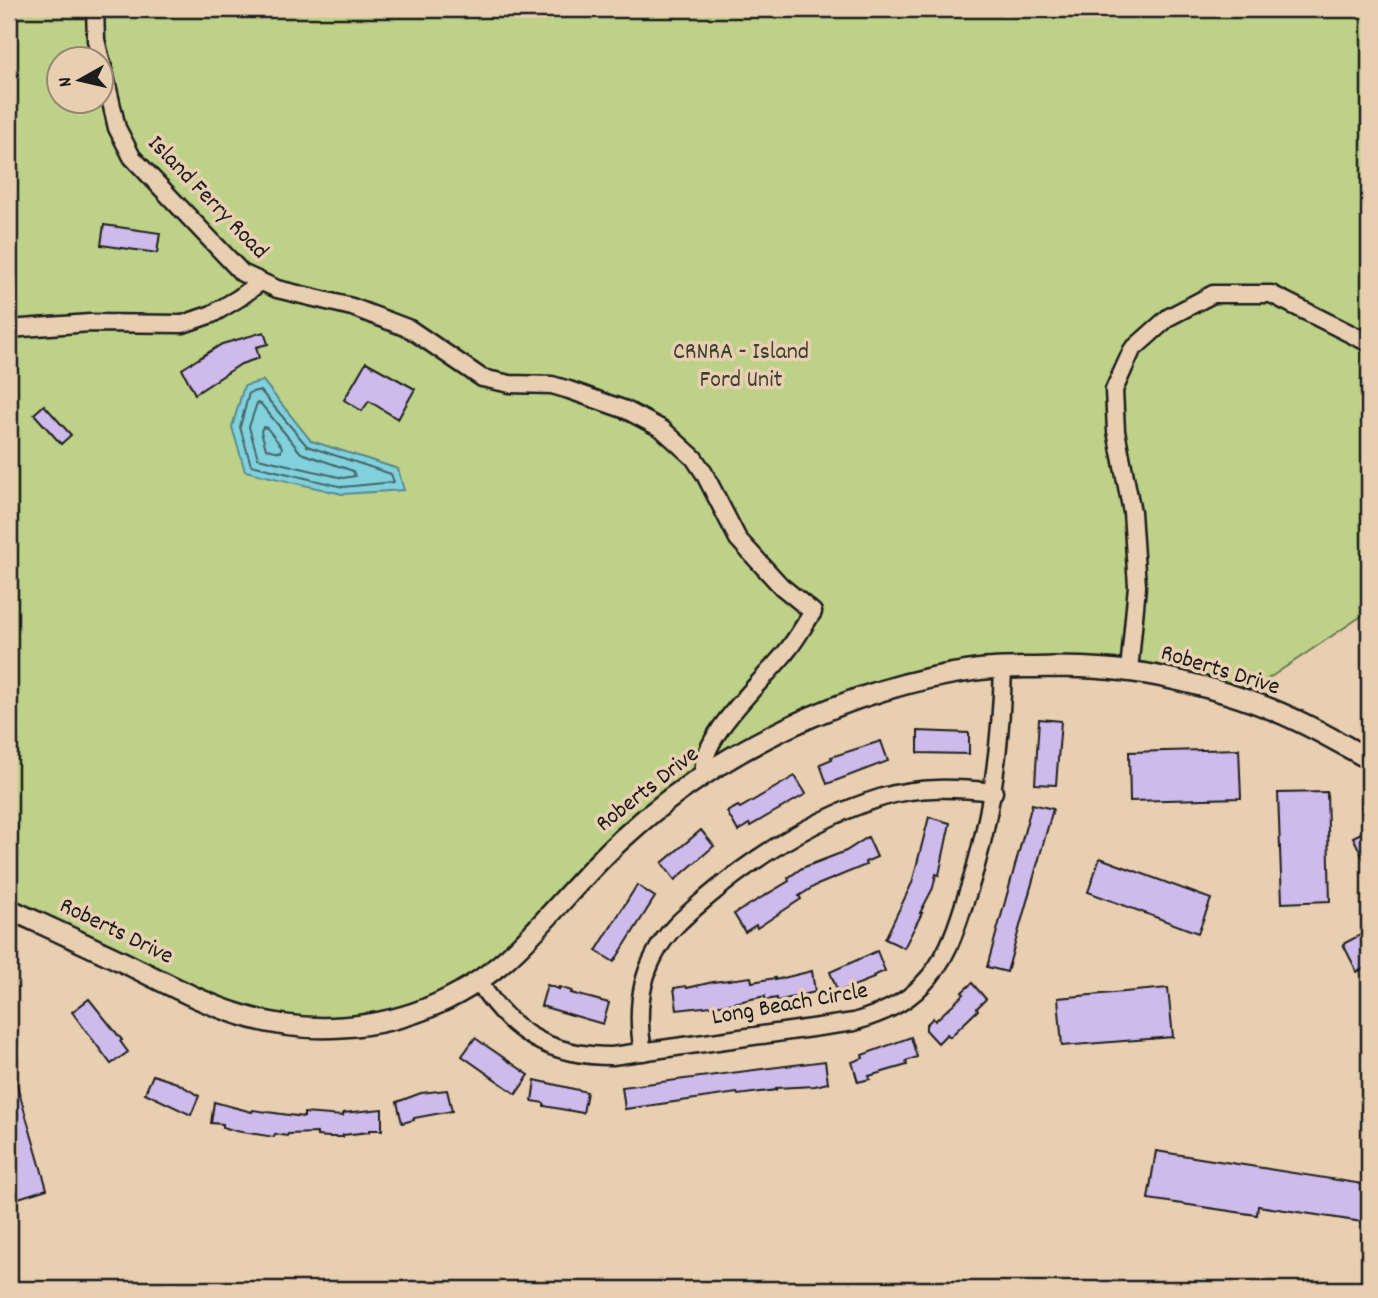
<svg xmlns="http://www.w3.org/2000/svg" width="1378" height="1298" font-family="Dekko,sans-serif">
	<rect width="100%" height="100%" fill="#e9cfb1"/>
	<filter id="ink" filterUnits="userSpaceOnUse"><feTurbulence type="fractalNoise" baseFrequency=".0143" numOctaves="2"/><feDisplacementMap in="SourceGraphic" scale="14" xChannelSelector="R" yChannelSelector="G"/><feConvolveMatrix kernelMatrix="1 2 1 2 8 2 1 2 1" color-interpolation-filters="sRGB"/></filter>
	<g filter="url(#ink)">
		<path fill="#bdd288" stroke="#6c7752" stroke-width="2" fill-rule="evenodd" d="M9,9h1360v602l-128,86 -195,-32 -120,16 -143,50 -108,64 -208,195 -101,34 -93,2 -264,-117zM60,60h42v42h-42zM263,381l48,60 87,28 -153,2z"/>
		<path fill="#81d1dd" stroke="#598990" stroke-width="2" d="M263,381l48,60 87,28 6,21 -62,4 -97,-23 -13,-44 12,-41z"/>
		<g fill="none" stroke-linecap="round" stroke-linejoin="round">
			<g stroke="#446469" stroke-width="2">
				<path d="M260,390l47,56 84,28 3,8 -51,5 -92,-22 -11,-38 9,-34z"/>
				<path d="M257,403l4,1 40,49 52,18 2,5 -12,2 -85,-20 -9,-31z"/>
				<path d="M263,427l4,1 15,19 -1,5 -15,-3 -5,-18z"/>
			</g>
		</g>
		<g fill="#cebaeb" stroke="#1c1c1c" stroke-width="2">
			<path d="M104,225l56,8 -3,20 -56,-8z"/>
			<path d="M264,332l4,12 -12,3 3,11 -18,6 -46,30 -13,-25 40,-25z"/>
			<path d="M366,362l49,27 -17,30 -29,-18 -7,10 -18,-11z"/>
			<path d="M44,405l27,30 -10,9 -27,-30z"/>
			<path d="M1039,719l22,2 -5,64 -21,-1z"/>
			<path d="M918,731l51,2v21l-51,-1z"/>
			<path d="M881,741l7,20 -61,23 -7,-20 12,-5 -1,-2z"/>
			<path d="M1239,749l2,49 -111,3 -1,-49z"/>
			<path d="M795,776l11,18 -56,32 -1,-2 -11,7 -11,-19 11,-6 2,2z"/>
			<path d="M1327,792l3,109 -48,2 -4,-110z"/>
			<path d="M1032,804l21,5 -46,163 -20,-5z"/>
			<path d="M929,817l21,6 -11,52 -3,-1 -3,14 -13,25h2l-18,35 -19,-9 27,-56z"/>
			<path d="M1369,829v41l-16,-33z"/>
			<path d="M701,830l13,16 -39,34 -13,-17z"/>
			<path d="M868,837l9,20 -12,5 1,3 -51,21 -16,10 2,3 -44,29 -1,-3 -11,7 -11,-18 55,-33 -1,-3 14,-10 44,-17z"/>
			<path d="M1100,858l111,41 -13,34 -110,-41z"/>
			<path d="M637,885l18,12 -41,65 -18,-11z"/>
			<path d="M1362,934l7,15v17l-12,6 -14,-28z"/>
			<path d="M877,951l8,20 -12,5 1,2 -36,14 -8,-20z"/>
			<path d="M812,971l3,21 -38,9v-3l-12,2v-4l-36,8 -52,6 -3,-22 12,-2 1,2 26,-6 38,-5 1,5 23,-4v2z"/>
			<path d="M972,983l14,16 -9,9 1,2 -28,27 -3,-3 -9,9 -12,-13v-5l7,-7 2,3 29,-27 -2,-2z"/>
			<path d="M547,985l12,4v-2l13,4 -1,2 38,10 -6,21 -62,-18z"/>
			<path d="M1168,988l5,49 -111,9 -4,-48z"/>
			<path d="M89,999l33,41 -2,1 8,11 -17,12 -39,-52z"/>
			<path d="M911,1037l6,20 -11,4 1,4 -38,11 1,3 -12,3 -6,-20 11,-4 -1,-3z"/>
			<path d="M475,1038l54,37 -13,19 -54,-38z"/>
			<path d="M825,1061l3,22 -13,3 -39,2v2l-38,5 -1,-2 -112,16 -3,-22z"/>
			<path d="M12,1068l35,121 -38,12v-132z"/>
			<path d="M153,1075l24,8 22,13 -8,19 -46,-22z"/>
			<path d="M535,1080l52,12 -4,21 -39,-7v-3l-12,-2z"/>
			<path d="M447,1090l5,21 -38,7v2l-12,3 -5,-21 24,-9z"/>
			<path d="M214,1102l38,10 1,-2 51,7v-4l39,3v-3l39,-4v21h-13v2l-26,3v2h-14l-12,-1v-3l-29,1 -1,2 -12,-2 -1,3 -38,-6 -13,-4v-3l-12,-1z"/>
			<path d="M1156,1151l213,34v38l-111,-17 -1,9 -109,-16z"/>
		</g>
		<g fill="none" stroke-linecap="round" stroke-linejoin="round">
			<defs>
				<g id="minor">
					<path d="M95,9l1,31 5,20"/>
					<path d="M102,63l15,65 15,29 110,116 35,16 75,18 58,22 72,49 28,6 42,1 17,5 57,20 36,19 32,29 10,15 34,66 43,47 32,26c-9,13 -17,28 -27,40 -22,28 -89,87 -82,123"/>
					<path d="M9,329l81,-6 93,1 29,-10 27,-16 20,-15"/>
					<path d="M1129,671l8,-85 -5,-74 -16,-81 -2,-41 18,-40 37,-33 44,-23h58l98,49"/>
					<path d="M479,982c33,52 72,74 133,74l242,-34c25,-8 50,-17 69,-38 22,-22 32,-51 41,-80 27,-77 37,-155 39,-236"/>
					<path d="M643,1052c-6,-34 -5,-67 12,-98 12,-23 30,-38 50,-55 52,-44 112,-82 178,-102 36,-11 74,-9 111,-5"/>
				</g>
				<path id="tertiary" d="M9,909c41,19 83,38 124,58 70,35 127,66 209,60 67,-4 128,-31 176,-79 36,-35 67,-76 105,-110 94,-87 226,-151 353,-168 25,-3 50,-2 76,-3 35,0 71,2 106,9 48,10 100,25 144,47 23,11 45,24 67,36"/>
			</defs>
			<use href="#minor" stroke="#1c1c1c" stroke-width="21"/>
			<use href="#tertiary" stroke="#1c1c1c" stroke-width="24"/>
			<use href="#minor" stroke="#e9cfb1" stroke-width="16"/>
			<use href="#tertiary" stroke="#e9cfb1" stroke-width="19"/>
		</g>
	</g>
	<g text-anchor="middle" dominant-baseline="central" stroke-width="7" stroke-linejoin="round" paint-order="stroke">
		<g font-size="24" fill="#1c1c1c" stroke="#e9cfb1">
			<text transform="translate(207 198) rotate(46)">Island Ferry Road</text>
			<text transform="translate(1220 671) rotate(17)">Roberts Drive</text>
			<text transform="translate(648 790) rotate(-38)">Roberts Drive</text>
			<text transform="translate(116 932) rotate(26)">Roberts Drive</text>
			<text transform="translate(790 1005) rotate(-10)">Long Beach Circle</text>
		</g>
		<g font-size="24" fill="#3c4032" stroke="#e9cfb1">
			<text x="741" y="353">CRNRA - Island<tspan x="741" dy="28">Ford Unit</tspan></text>
		</g>
	</g>
	<rect width="1378" height="1298" fill="none" stroke="#e9cfb1" stroke-width="35"/>
	<rect x="18" y="18" width="1343" height="1263" fill="none" stroke="#1c1c1c" stroke-width="2.5" filter="url(#ink)"/>
	<g transform="translate(80 80) rotate(262)"><circle r="33" fill="#e9cfb1" stroke="#978775" stroke-width="2"/>
	<path d="M0-5L12 26L0 18L-12 26Z" fill="#1c1c1c"/>
	<text y="-10" font-size="19" font-weight="bold" text-anchor="middle" fill="#1c1c1c">N</text>
	</g>
</svg>
